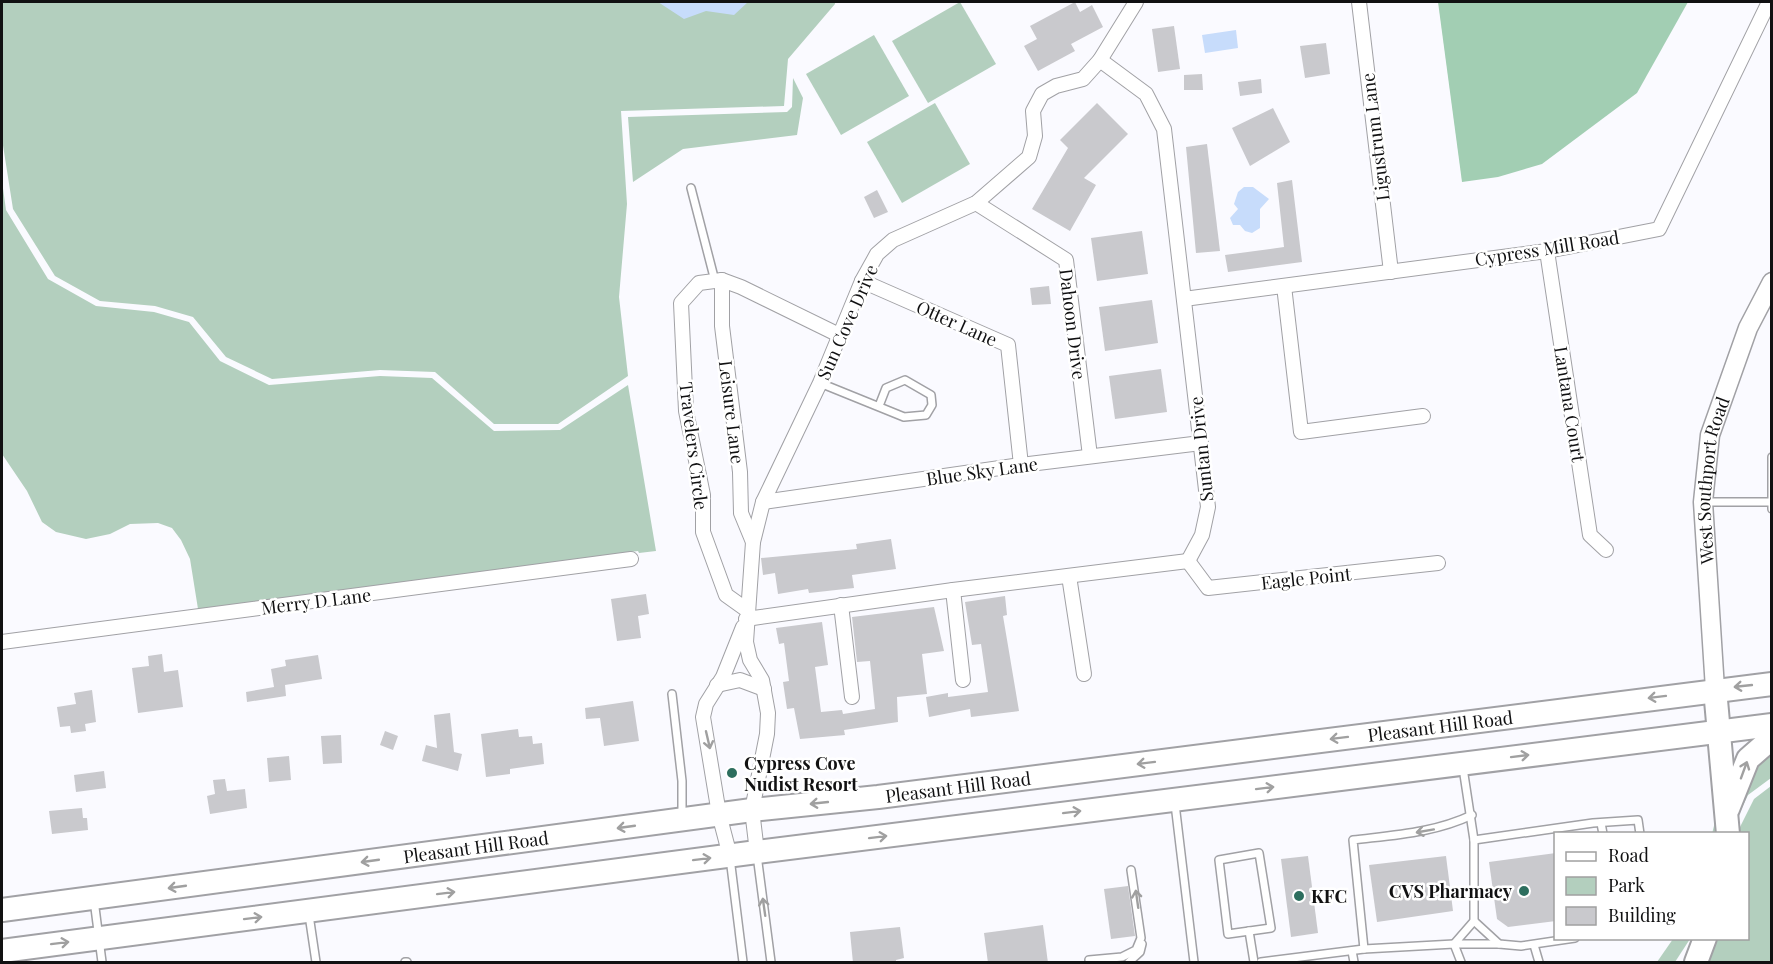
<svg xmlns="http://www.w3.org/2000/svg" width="1773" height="964" font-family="'Playfair Display',serif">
	<rect width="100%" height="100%" fill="#fafaff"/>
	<g fill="#b3cfbe">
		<path d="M2,2h833v2l-47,55 -4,47 -163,5 6,93 -8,93 9,79 -70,48h-64l-59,-52 -55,-2 -108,9 -46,-22 -33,-40 -38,-11 -55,-5 -45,-25 -42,-67 -11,-70z"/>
		<path d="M960,2l36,62 -68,39 -36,-62z"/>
		<path d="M874,35l35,61 -68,39 -35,-61z"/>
		<path d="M793,78l10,20 -6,37 -114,14 -50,33 -5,-65 159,-5 5,-5z"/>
		<path d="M935,103l35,61 -68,39 -35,-61z"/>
		<path d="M2,181l4,29 42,69 48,27 58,6 35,10 31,39 49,24 111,-9 52,2 62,53 66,-1 68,-45 28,166 -17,2 -1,-2 -440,58 -8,-50 -9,-19 -9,-12 -14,-5 -28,1 -20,10 -24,5 -30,-7 -14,-10 -15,-31 -25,-37z"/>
		<path d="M1771,747v31l-23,17 -18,38 -18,1 9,-37z"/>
		<path d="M1771,786v176h-88l15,-23 50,-1v-104l-11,-1 17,-34z"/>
		<path d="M1673,939h17l-15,23h-18z"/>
	</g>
	<path fill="#a2ceb3" d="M1438,2h250l-51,91 -95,71 -44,13 -36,5z"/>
	<g fill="#c7dcfb">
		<path d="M658,2h90l-14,13 -28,-4 -22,8z"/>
		<path d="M1236,30l2,18 -33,5 -3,-18z"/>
		<path d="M1244,187h9l16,12 -9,10v19l-8,5 -7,-2 -5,-6h-7l-3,-7 8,-9 -4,-5 4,-12z"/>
	</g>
	<g fill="#c9c9cd">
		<path d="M1075,2l5,10 12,-7 11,22 -32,17 4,7 -37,20 -14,-25 13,-7 -7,-13z"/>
		<path d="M1174,26l6,43 -22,3 -6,-43z"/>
		<path d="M1326,43l4,31 -25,4 -5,-32z"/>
		<path d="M1202,74l1,16h-19v-15z"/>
		<path d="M1261,79l1,14 -22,3 -2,-14z"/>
		<path d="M1097,103l31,31 -44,44 12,7 -26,46 -38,-22 36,-61 -8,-8z"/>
		<path d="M1273,108l17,34 -40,24 -18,-38z"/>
		<path d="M1207,144l13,107 -24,2 -10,-106z"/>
		<path d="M1292,180l10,82 -74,10 -3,-17 59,-8 -7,-64z"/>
		<path d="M877,190l11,22 -14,6 -10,-21z"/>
		<path d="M1142,231l6,43 -51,7 -6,-43z"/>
		<path d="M1049,286l2,18 -19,1 -2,-17z"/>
		<path d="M1152,300l6,43 -53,8 -6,-44z"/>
		<path d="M1161,369l6,43 -52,7 -6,-43z"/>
		<path d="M891,539l5,30 -44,6 2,13 -45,5 -1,-4 -30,5 -3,-21 -12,2 -2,-17 96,-9 -1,-5z"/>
		<path d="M646,594l3,20 -11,2 3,22 -24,3 -6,-42z"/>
		<path d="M1005,596l2,19 -4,1 16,95 -48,6 -1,-8 -41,8 -3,-20 22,-4v4l40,-5 -7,-48 -9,1 -7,-43z"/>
		<path d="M934,607l10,44 -22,3 5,40 -30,3 1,25 -54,8 1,5 -45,4 -6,-31 -7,1 -4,-27 6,-1 -5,-38 -5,1 -3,-16 46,-6 6,43 -13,2 6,45 21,-2 1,4 32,-5 -5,-48 -13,1 -5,-45z"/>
		<path d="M162,654l2,18 14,-2 5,37 -45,6 -6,-45 17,-2 -1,-10z"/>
		<path d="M318,655l4,24 -37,6 1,11 -39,6 -1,-10 28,-5 -3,-18 15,-3 -1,-6z"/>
		<path d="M92,690l4,32 -11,2 1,7 -15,2 -1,-7 -10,1 -3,-20 19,-3 -2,-11z"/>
		<path d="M633,701l6,40 -35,5 -4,-28 -14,1 -1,-11z"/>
		<path d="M450,713l4,39 8,2 -4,17 -36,-10 4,-16 11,3 -3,-33z"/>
		<path d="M518,729l1,8 13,-1 1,8 9,-1 2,21 -34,5v5l-24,3 -5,-43z"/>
		<path d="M385,731l13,5 -5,14 -13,-5z"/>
		<path d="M341,735l1,28 -19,1 -2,-28z"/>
		<path d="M289,756l2,24 -22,2 -2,-24z"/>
		<path d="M104,771l2,17 -30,4 -2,-17z"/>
		<path d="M225,779l2,12 18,-2 2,19 -37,6 -3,-18 8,-2 -2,-14z"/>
		<path d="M82,808l1,10h4l1,12 -36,4 -3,-23z"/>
		<path d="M1556,853v68l-48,6 -11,-8 -8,-57z"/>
		<path d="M1308,856l10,77 -27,4 -10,-78z"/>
		<path d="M1446,856l7,55 -76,11 -8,-57z"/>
		<path d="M1128,886l7,50 -24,3 -7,-50z"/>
		<path d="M1043,925l5,38h-60l-4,-30z"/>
		<path d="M900,927l4,31 -8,2v3h-43l-3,-31z"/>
	</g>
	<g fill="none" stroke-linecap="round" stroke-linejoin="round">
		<defs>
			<g id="service">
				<path d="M691,188l24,93"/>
				<path d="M820,383l84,34 22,-2 6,-10 -1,-10 -26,-15 -19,8 -7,18"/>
				<path d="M1772,457v52"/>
				<path d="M1704,502h67"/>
				<path d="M672,694l10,87v36"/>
				<path d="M1463,768l11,72v81l-20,23h45"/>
				<path d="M1175,804l19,158"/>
				<path d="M1601,823l2,11"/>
				<path d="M1474,840l119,-17 45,-3 2,14"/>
				<path d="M1259,853l12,75 -43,6 -9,-74z"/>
				<path d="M757,855l14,107"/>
				<path d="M730,858l13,104"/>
				<path d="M94,900l8,62"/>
				<path d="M309,915l7,47"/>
				<path d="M1474,921l25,23 22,2 54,-8"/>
				<path d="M1249,931l5,31"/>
				<path d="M1534,945l5,17"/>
				<path d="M1364,949l-11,-109c41,-5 81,-7 119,-25"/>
				<path d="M1352,951l2,11"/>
				<path d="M1089,960l33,-3 14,-7 5,-12 -10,-68"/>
				<path d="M405,962h2"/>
				<path d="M1129,962l11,-10 2,-8"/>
				<path d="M1261,962l103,-13 90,-5 7,18"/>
			</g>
			<g id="minor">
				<path d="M1359,2l32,270"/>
				<path d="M1100,60l46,34 18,35 44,378 -6,28 -14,26"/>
				<path d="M976,203l90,57 24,196"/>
				<path d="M1547,251l43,284 16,15"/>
				<path d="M722,280v46l18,146 1,41 12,29"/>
				<path d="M862,281l146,64 13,120"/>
				<path d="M1284,286l17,146 122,-16"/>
				<path d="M1184,299l363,-48 112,-22 110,-227"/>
				<path d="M763,502l258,-37 180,-22"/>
				<path d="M1188,561l20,27 230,-25"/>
				<path d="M1069,576l15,98"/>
				<path d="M953,590l10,90"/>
				<path d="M841,605l11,92"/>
				<path d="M747,610l-21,-15 -23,-63v-37l-17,-84 -5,-108 18,-20 23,-3 19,7 98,48"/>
				<path d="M746,619l207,-29 235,-29"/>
				<path d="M2,642l629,-83"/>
				<path d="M717,685l23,-5 24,9"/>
				<path d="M757,852l-5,-42 15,-76 1,-21 -6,-33 -12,-20 -4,-18 7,-100 10,-40 57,-119 42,-102 15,-27 16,-14 83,-37 53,-46 6,-21 -2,-25 9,-17 14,-8 27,-7 17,-19 36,-58"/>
				<path d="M730,856l-11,-42 -16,-97 3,-13 17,-27 20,-50"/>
			</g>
			<g id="tertiary">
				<path id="s1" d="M1715,689l-12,-187 7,-67 38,-107 24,-46"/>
			</g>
			<g id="primary">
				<path d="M1715,689l13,145"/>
				<path d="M1728,809l20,-50 24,-21"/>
				<path id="s2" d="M2,910l750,-100 126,-13 894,-113"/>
				<path d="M2,951l755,-99 1015,-127"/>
				<path d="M1696,962l9,-24"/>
			</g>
		</defs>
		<use href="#service" stroke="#a1a1a5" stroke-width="10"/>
		<use href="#minor" stroke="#a1a1a5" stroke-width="16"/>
		<use href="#tertiary" stroke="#a1a1a5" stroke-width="21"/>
		<use href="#primary" stroke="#a1a1a5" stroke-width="26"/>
		<use href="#service" stroke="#fff" stroke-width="7"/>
		<use href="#minor" stroke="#fff" stroke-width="14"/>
		<use href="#tertiary" stroke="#fff" stroke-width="18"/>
		<use href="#primary" stroke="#fff" stroke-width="22"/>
	</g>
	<defs><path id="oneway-shaft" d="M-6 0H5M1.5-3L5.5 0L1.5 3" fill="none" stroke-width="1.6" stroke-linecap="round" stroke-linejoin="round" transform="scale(1.5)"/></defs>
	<g stroke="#a0a0a0">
		<use href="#oneway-shaft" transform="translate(1743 686) rotate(174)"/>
		<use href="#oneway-shaft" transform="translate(1657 697) rotate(173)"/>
		<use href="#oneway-shaft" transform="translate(1339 738) rotate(173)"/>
		<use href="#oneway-shaft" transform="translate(708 740) rotate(77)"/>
		<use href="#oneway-shaft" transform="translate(1520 756) rotate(-7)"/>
		<use href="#oneway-shaft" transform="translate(1146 763) rotate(173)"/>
		<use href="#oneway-shaft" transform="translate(1744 770) rotate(-70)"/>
		<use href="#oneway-shaft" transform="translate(1265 788) rotate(-7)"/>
		<use href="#oneway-shaft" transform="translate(819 803) rotate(174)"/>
		<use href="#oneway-shaft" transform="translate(1072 812) rotate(-7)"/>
		<use href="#oneway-shaft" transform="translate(626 827) rotate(172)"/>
		<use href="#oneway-shaft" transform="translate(1425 831) rotate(170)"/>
		<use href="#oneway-shaft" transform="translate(878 837) rotate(-7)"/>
		<use href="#oneway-shaft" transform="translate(702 859) rotate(-7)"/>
		<use href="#oneway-shaft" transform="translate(370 861) rotate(172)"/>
		<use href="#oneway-shaft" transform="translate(177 887) rotate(172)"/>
		<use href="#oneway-shaft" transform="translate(446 893) rotate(-7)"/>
		<use href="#oneway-shaft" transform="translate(1137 899) rotate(-98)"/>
		<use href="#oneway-shaft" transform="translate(764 907) rotate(-98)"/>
		<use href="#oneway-shaft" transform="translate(253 918) rotate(-7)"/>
		<use href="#oneway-shaft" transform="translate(60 943) rotate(-7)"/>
	</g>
	<g fill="#2d6e5e" stroke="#fff" stroke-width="2">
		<circle cx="732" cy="773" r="6"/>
		<circle cx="1524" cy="891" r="6"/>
		<circle cx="1299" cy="896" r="6"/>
	</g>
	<g text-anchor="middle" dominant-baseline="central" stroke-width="5" stroke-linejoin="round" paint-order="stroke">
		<g font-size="18" fill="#111112" stroke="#fff">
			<text transform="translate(1375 137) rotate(-97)">Ligustrum Lane</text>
			<text transform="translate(1547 248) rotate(-9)">Cypress Mill Road</text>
			<text transform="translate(847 322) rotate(-66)">Sun Cove Drive</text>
			<text transform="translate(957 323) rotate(24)">Otter Lane</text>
			<text transform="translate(1073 324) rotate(83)">Dahoon Drive</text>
			<text transform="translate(1570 404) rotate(81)">Lantana Court</text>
			<text transform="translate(732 412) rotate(83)">Leisure Lane</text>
			<text transform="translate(694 446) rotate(83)">Travelers Circle</text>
			<text transform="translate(1201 449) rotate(-96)">Suntan Drive</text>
			<text transform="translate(982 471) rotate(-8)">Blue Sky Lane</text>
			<text stroke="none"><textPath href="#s1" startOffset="210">West Southport Road</textPath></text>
			<text transform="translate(1306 578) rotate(-6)">Eagle Point</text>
			<text transform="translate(316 601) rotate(-7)">Merry D Lane</text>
			<text stroke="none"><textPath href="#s2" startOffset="1450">Pleasant Hill Road</textPath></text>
			<text stroke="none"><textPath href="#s2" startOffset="964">Pleasant Hill Road</textPath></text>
			<text stroke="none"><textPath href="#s2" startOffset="478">Pleasant Hill Road</textPath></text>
		</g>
		<g font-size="18" font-weight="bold" fill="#111112" stroke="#fff" text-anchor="start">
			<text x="744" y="763">Cypress Cove<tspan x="744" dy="21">Nudist Resort</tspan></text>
			<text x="1512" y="891" text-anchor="end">CVS Pharmacy</text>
			<text x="1311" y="896">KFC</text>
		</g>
	</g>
	<rect width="1773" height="964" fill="none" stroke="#111112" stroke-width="6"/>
	<rect x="1554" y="832" width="195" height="108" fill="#ffffff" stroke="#a0a0a0" stroke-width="1.5"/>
	<rect x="1566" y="852" width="30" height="9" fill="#ffffff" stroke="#a0a0a0" stroke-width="1.5"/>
	<text x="1608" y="862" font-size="18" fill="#111112">Road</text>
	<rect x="1566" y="877" width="30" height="18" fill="#b3cfbe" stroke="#a0a0a0" stroke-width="1.5"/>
	<text x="1608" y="892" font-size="18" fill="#111112">Park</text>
	<rect x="1566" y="907" width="30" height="18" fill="#c9c9cd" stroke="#a0a0a0" stroke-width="1.5"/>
	<text x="1608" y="922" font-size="18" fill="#111112">Building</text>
</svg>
